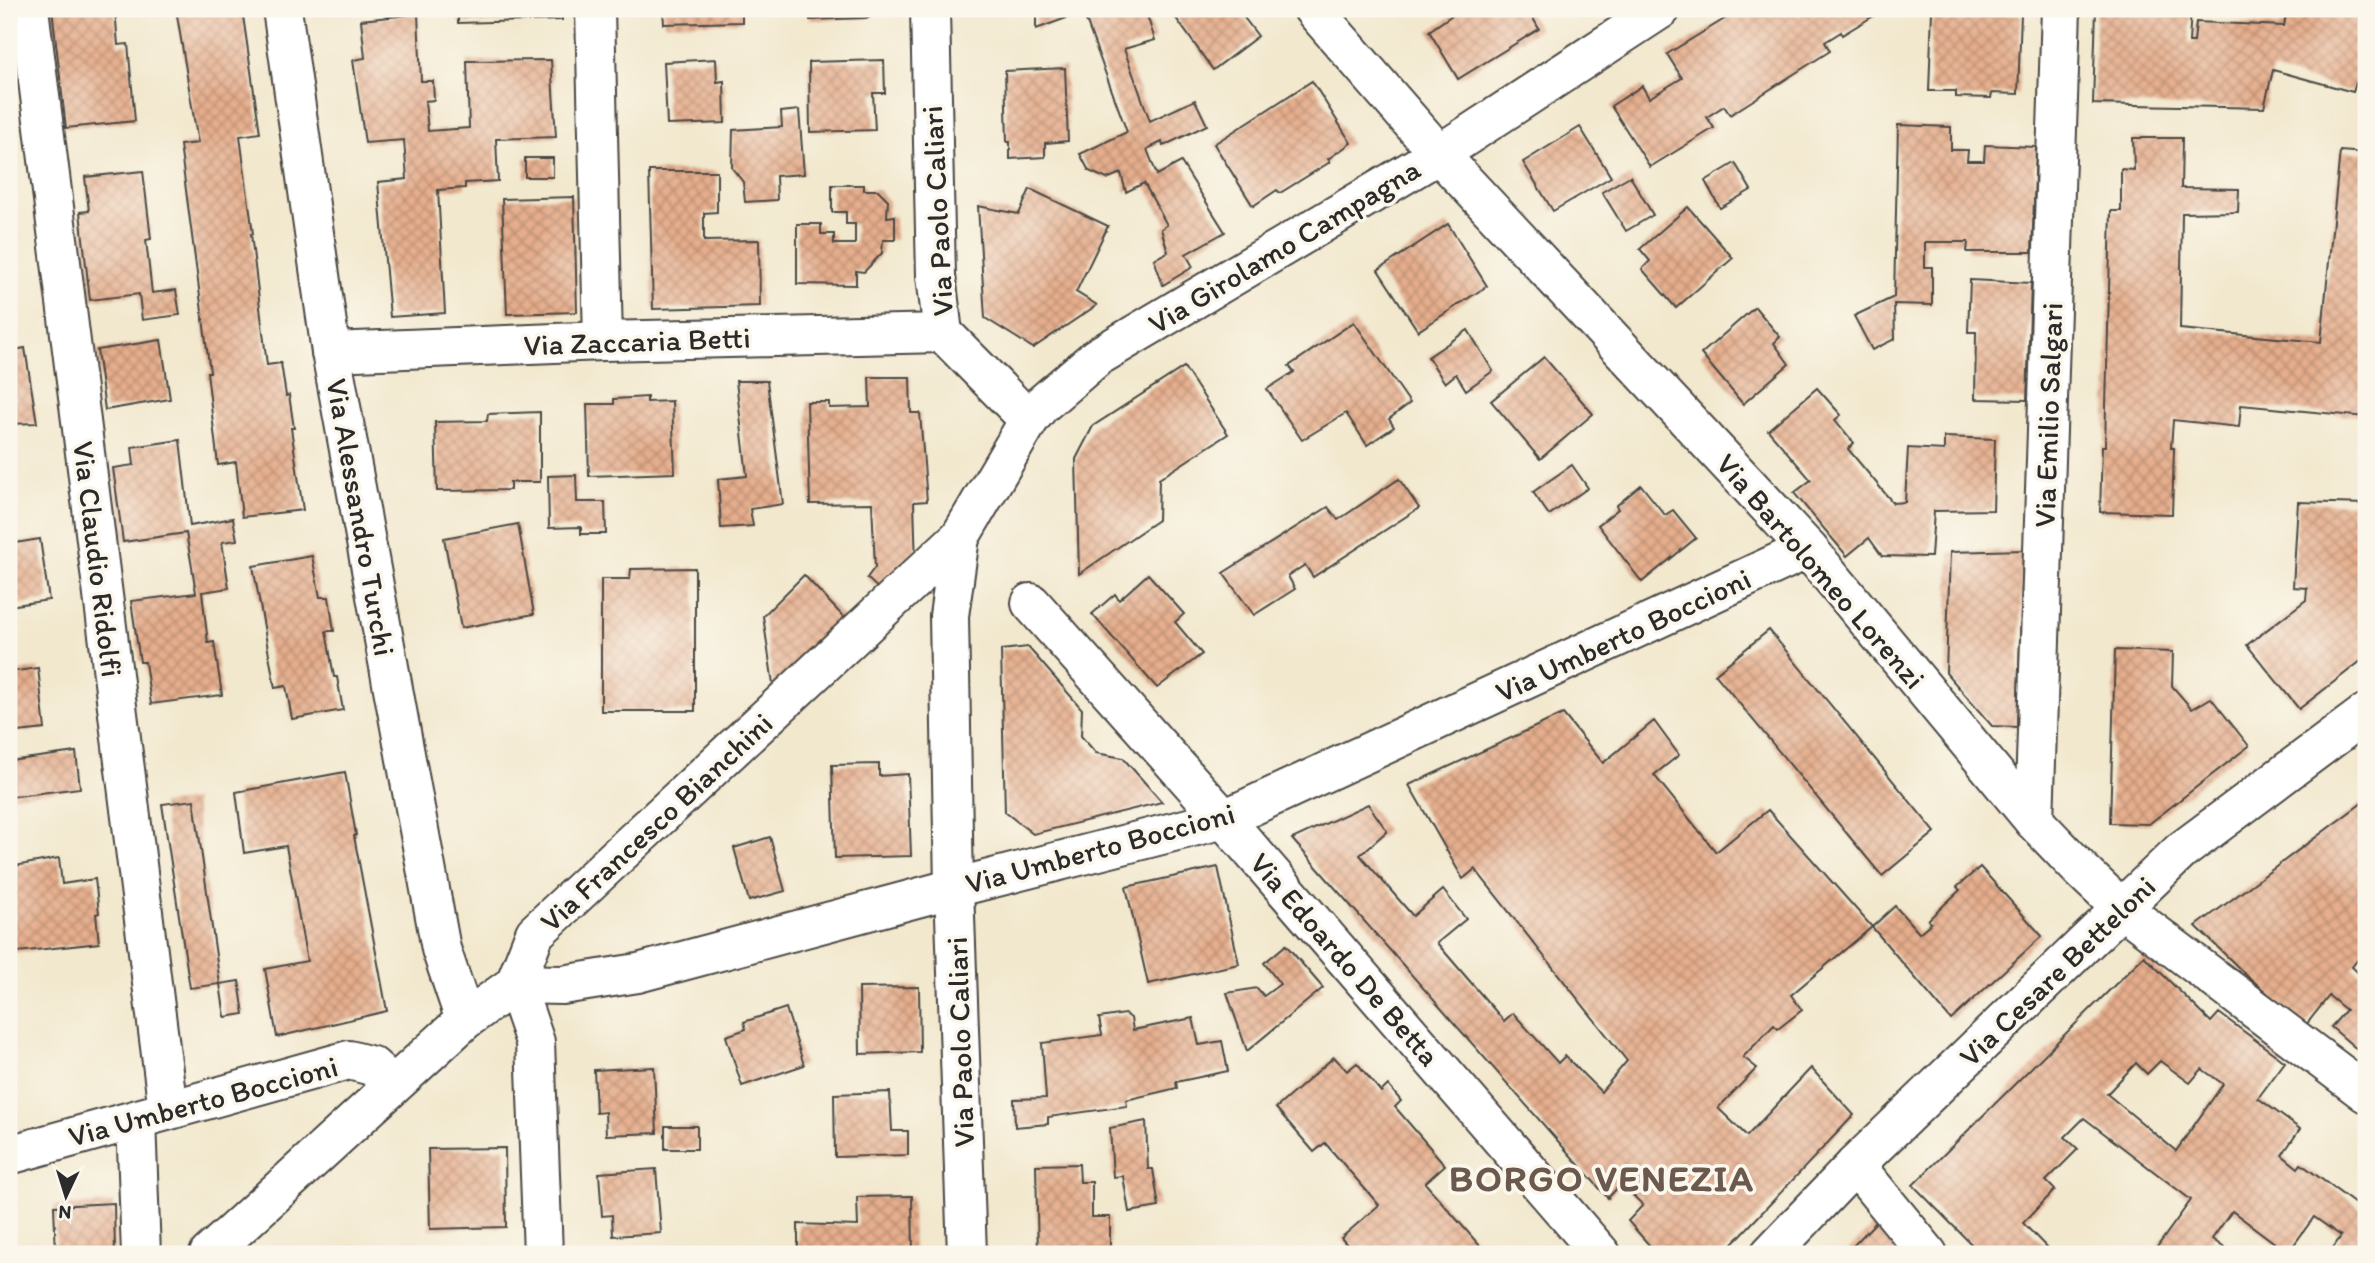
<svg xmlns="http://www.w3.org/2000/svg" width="2375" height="1263" font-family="Itim,sans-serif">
	<defs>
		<pattern id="building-cross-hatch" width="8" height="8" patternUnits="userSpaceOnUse" patternTransform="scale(1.75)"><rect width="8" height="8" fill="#e6ae8d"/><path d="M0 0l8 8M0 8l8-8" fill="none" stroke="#bb8e73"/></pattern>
	</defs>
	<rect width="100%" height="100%" fill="#fbf7ec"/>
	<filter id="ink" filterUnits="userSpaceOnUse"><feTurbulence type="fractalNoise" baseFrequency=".0143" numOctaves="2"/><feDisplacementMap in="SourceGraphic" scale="14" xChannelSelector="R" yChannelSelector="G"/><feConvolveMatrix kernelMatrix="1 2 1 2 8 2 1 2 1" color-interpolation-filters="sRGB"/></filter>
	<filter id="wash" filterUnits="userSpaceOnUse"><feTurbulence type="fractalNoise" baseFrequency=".00686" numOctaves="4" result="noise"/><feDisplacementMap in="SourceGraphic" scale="28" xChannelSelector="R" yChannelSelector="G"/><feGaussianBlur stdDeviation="1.57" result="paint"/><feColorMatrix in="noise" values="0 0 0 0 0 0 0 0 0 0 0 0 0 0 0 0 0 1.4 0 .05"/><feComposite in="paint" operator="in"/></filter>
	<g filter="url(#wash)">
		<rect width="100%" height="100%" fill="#f2e8ce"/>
		<g id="blocks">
			<g fill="url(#building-cross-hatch)" fill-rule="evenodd">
				<path d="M52,9h63l3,36 10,-1 7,77 -69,7z"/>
				<path d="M176,9h66l18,124 -20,3 13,98h-2l16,131 14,-2 5,33 3,-1 5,33h-3l12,82 -61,7 -6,-55 -18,3 -11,-93h3l-30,-227 18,-2z"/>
				<path d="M458,9h103l1,11 -104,3z"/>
				<path d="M663,9h79v13l-78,2z"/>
				<path d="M809,9h69l-6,7 -7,2 -55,2z"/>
				<path d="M1036,9h109l10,31 -31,9 26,72 45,-21 12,25 -44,21 -1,-4 -15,7 10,26 24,-13 44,70 -39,22 7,13 -30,18 -9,-26 14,-7 -7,-23 6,-4 -23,-42 -18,9 -5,-19 -14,6 -18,-8 -9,-17 47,-22 -44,-120 -47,17z"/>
				<path d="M1175,9h72l2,2 -7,4 16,21 -45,34 -42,-59z"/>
				<path d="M1461,9h67l11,20 -81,50 -29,-48z"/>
				<path d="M1741,9h137l2,3 -38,23 -1,-3 -16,10 5,9 -100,64 -6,-9 -17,11 7,11 -64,39 -39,-61 31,-20 7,12 33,-20 -15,-24z"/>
				<path d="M1959,9h35v5h27l-3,80 -26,-1 -1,5 -35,-1v-6h-27l3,-80 27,1z"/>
				<path d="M2096,9h95l-2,33h5l2,-20 88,4 3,-17h55l24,7v70l-10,-3 -3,9 -80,-22 -9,38 -171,-4z"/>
				<path d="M418,14l3,67h12l1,19 -9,1 3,30 41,-3 -2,-67 84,-1 5,77 -60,2 2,42 -33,2v5l-27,2 7,123 -55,4 -12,-135 29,-3 -3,-39 -39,3 -12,-83 12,-2 -4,-38z"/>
				<path d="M716,59l1,23 7,-1 1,42 -58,2 -3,-63z"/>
				<path d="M884,60l1,33h-12l2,37 -65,2 -1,-70z"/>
				<path d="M1065,68l3,73 -23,2v14l-35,2v-17h-3l-2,-71z"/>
				<path d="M1312,81l39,62 -23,16 2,3 -50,31 -3,-3 -24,16 -39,-62z"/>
				<path d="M799,110l5,64 -28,2 1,24 -32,2 -2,-20 -11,-14 1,-38 49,-3 -1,-15z"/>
				<path d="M1898,125l53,2v23h17l-1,11h17l1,-16 51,2 -4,105h-65l1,-10h-43v25h7v38l-38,-1 1,35 -23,11 -18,-34 40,-19z"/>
				<path d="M1580,127l31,50 -58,34 -30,-49z"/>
				<path d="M2133,138h49l-1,50 58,1 -1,23 -56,1 -2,116 141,13 19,-191 26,2v264l-125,-12 -2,22 -66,-7 -2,28h3l-2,66 -72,-2 2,-66h3l6,-235h10v-42l13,1z"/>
				<rect x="525" y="158" width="28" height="19"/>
				<path d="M1735,163l16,27 -31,18 -15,-27z"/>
				<path d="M143,171l8,68 -5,1 6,53 24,-3 4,25 -38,5 -3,-26 -49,6 -10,-88 9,-1 -4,-34z"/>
				<path d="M649,171h68v41l-13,1v28l55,-1 1,66 -107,3z"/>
				<path d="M1630,176l23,39 -27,16 -24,-39z"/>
				<path d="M832,185h32v5h14l10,10 -1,17 8,-1v24h-12l-1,13 -18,19 -8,-1v14l-59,-1v-60h24v10h13v10h21v-20h-9v-12h-14z"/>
				<path d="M1030,189l78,37 -32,66 21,13 -64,43 -48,-30 -7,-112 41,8z"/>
				<path d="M574,197l3,115 -70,2 -5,-115z"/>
				<path d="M1688,207l45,51 -57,50 -34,-39 8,-8 -10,-12z"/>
				<path d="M1448,224l39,62 -69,45 -40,-61z"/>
				<path d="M1970,280l61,3 -4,117 -52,-1 1,-67h-8z"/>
				<path d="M1755,307l25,30 -6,6 15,21 -46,40 -42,-50z"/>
				<path d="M1354,322l56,81 -21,16 5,8 -27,18 -21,-32 -44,27 -35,-51 27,-17 -5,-6z"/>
				<path d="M1468,330l25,41 -27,19 -10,-16 -11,9 -17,-26z"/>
				<path d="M161,340l9,59 -65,11 -8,-60z"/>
				<path d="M25,348l12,75 -28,1v-73z"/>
				<path d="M1544,357l49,57 -53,45 -49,-58z"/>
				<path d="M1184,367l44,67 -69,45 -1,41 -79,54 -3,-115 17,-33z"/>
				<path d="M869,377h41l1,36h9l7,88 -13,1 2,64 -31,29 -18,-17 8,-11 -3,-64 -62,1 -3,-102h22v6l41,-1z"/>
				<path d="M736,381h31l16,123 -33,5 3,17 -32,2 -3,-49 29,-3z"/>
				<path d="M1817,388l24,27 -6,5 19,23 -6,6 45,54 12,-1 3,-54 36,2v-13l51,2 -2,71 -59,1 -3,46 -49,-1 -13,-18 -22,18 -53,-63 17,-13 -43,-50z"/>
				<path d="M647,397v5l25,-1 3,72 -86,3 -2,-72h27v-5z"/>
				<path d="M540,412v70h-30v8l-73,1 -2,-69 52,-1 1,-7z"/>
				<path d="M180,440l10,86 43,-8 4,22 -15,2 7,46 -27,4 6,51 6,-1 8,53 -71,9 -6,-42h-5l-9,-61 65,-8 -4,-26 -6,-34 -63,9 -10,-74 21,-3 -2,-18z"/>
				<path d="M1572,465l16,23 -39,27 -16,-23z"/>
				<path d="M576,475l1,27h28l1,32h-25v-7l-32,1 -1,-52z"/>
				<path d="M1399,479l20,29 -106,69 -8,-12 -17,11 7,13 -41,26 -31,-42 105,-66 10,13z"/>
				<path d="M1641,485l24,30 8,-5 23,28 -54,44 -44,-57 20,-16 -2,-3z"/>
				<path d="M2298,502l68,2v153l-67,52 -52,-64 59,-45 1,-12 -14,-1z"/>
				<path d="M518,524l16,90 -73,14 -17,-90z"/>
				<path d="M40,539l9,61 -40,6v-62z"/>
				<path d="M2023,550l-6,177 -25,-1 -46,-53 4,-121z"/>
				<path d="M312,556l8,41h9l5,34h-8l8,46h3l6,33 -51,9 -6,-33 -11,2 -22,-122z"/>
				<path d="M695,568v143h-94v-132h29l1,-10z"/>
				<path d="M1148,574l36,40 -9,8 27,32 -45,34 -65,-74 23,-20 4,6z"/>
				<path d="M804,575l48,51 -77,72 -12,-82z"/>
				<path d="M1769,630l166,202 -53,44 -167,-202z"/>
				<path d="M1028,647l54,62 -1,27 15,17 27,5 39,44 -129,32 -28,-22 -4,-162z"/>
				<path d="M2115,650l58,2 -1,34 20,23 19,-11 38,48 -100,78 -39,-1z"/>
				<path d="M38,668l7,61 -36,4v-61z"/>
				<path d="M1563,714l40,49 51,-42 25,34 -25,20 62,77 52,-42 104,117 23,-21 24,27 12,-10 -3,-3 32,-30 -3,-3 23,-20 62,69 -91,84 -79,-93 -81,68 11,15 -24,19 -4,-4 -31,32 14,11 -39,40 29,28 64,-68 43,47 -131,139h-66l-29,-33 15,-16 -22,-21 -13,14 -316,-359 76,-35 19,27 -27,24 53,61 30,-26 23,29 -29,24 67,78 9,-8 45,50 7,-7 36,36 26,-31 -152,-192 -12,10 -54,-94z"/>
				<path d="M76,752l4,36 -71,9v-36z"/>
				<path d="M879,764v12l29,-2 3,82 -76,2 -3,-93z"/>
				<path d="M345,772l11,63 -2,1 33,175 -110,26 -12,-68 42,-8 -21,-115 -42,7 -8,-61z"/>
				<path d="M194,800l26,184 -30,4 -28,-184z"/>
				<path d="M2366,800v149l-14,18 14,13v77l-35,-30 15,-17 -17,-14 -24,30 -61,-53 -48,-47z"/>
				<path d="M770,837l15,54 -36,10 -15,-53z"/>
				<path d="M59,858l3,26 33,-5 4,34 -3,1 3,29 -90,10v-86z"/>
				<path d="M1218,867l21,97 -91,20 -22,-97z"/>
				<path d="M1286,945l37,43 -76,63 -20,-58 30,-5 7,8 16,-12 -16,-21z"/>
				<path d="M2144,956l67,66 8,-9 66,49 -27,36 42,31 -18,26 16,13 3,-4 65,48v42h-37l12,-18 -27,-19 -26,36 -56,-42 -20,28 21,15h-81l39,-54 -107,-82 -19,19 13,12 -32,32 9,9 -32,33 30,31h-74l1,-1 -67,-68zM2160,1061l30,22 12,-14 21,15 -47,67 -69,-57 29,-31 11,11z"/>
				<path d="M239,981l5,33 -19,3 -5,-33z"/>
				<path d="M919,987l1,65 -60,2 -1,-66z"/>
				<path d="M786,1008l18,57 -62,21 -16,-50 20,-7 -2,-7z"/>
				<path d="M1125,1014l6,4 2,12 60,-12 6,27 23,-4 6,30 -52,11 1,6 -51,12 1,6 -79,11v7l-33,3 -1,-28 32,-1 -4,-55 60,-8 -3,-17z"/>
				<path d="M1334,1057l13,14 10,-8 24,29 7,-7 13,16 -6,6 50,58 -20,18 62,71h-132l-14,-16 38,-33 -54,-62 -11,9 -38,-44z"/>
				<path d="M654,1067l3,66 -51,2 -1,-23 -9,1 -2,-43z"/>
				<path d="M890,1092l2,39h16v24l-73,2 -1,-63z"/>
				<path d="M1146,1121l2,48h5l6,38 -30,5 -6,-36 -10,1 -3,-49z"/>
				<rect x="665" y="1126" width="32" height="23"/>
				<path d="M505,1148l1,79 -76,2 -2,-80z"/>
				<path d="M1079,1164l1,18h12v35h18v37h-72l-2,-89z"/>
				<path d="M656,1169l5,64 -48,3 -1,-21 -10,1 -3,-43z"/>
				<path d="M912,1196l1,58h-115v-30l60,2 -1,-29z"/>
				<path d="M114,1203l1,51h-59l-2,-48z"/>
				<path d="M1881,1217l37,37h-73z"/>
			</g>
		</g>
	</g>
	<g filter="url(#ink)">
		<use href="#blocks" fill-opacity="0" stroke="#494743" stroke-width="2"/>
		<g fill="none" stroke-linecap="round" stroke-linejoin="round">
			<defs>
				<g id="minor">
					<path d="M29,9l139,1101"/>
					<path d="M282,9l49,343 110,597 24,71"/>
					<path d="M595,9l8,332"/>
					<path d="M930,9l6,267 7,57 86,87"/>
					<path d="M1313,9l126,145 369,395 226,272 45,47 42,40 245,185"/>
					<path d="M331,352l272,-11 340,-8"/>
					<path d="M960,537l-11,79 5,272 13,366"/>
					<path d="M1031,603l193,216 377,435"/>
					<path d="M2034,821l27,-812"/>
					<path d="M515,984l47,1 76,-12 316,-85 270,-69 584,-270"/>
					<path d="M515,984l20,58 8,212"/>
					<path d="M136,1120l5,134"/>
					<path d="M9,1155l340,-95 23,6 20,18"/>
					<path d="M1855,1165l73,89"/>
					<path d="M209,1254l256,-234 50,-36 20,-51 425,-396 69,-117 12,-15 56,-48 342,-203 222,-145"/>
					<path d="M1770,1254l85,-89 326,-314 185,-138"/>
				</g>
			</defs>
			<use href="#minor" stroke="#494743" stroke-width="42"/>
			<use href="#minor" stroke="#fff" stroke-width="38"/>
		</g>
	</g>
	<g text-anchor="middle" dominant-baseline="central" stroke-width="7" stroke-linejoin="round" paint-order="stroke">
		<g font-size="30" fill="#2b2b2b" stroke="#fbf7ec">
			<text transform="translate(937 211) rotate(-93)">Via Paolo Caliari</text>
			<text transform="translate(1284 246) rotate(-31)">Via Girolamo Campagna</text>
			<text transform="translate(637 341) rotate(-2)">Via Zaccaria Betti</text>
			<text transform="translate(2048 415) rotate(-88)">Via Emilio Salgari</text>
			<text transform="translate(361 517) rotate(80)">Via Alessandro Turchi</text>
			<text transform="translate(98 559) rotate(83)">Via Claudio Ridolfi</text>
			<text transform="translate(1821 571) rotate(49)">Via Bartolomeo Lorenzi</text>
			<text transform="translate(1623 635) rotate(-25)">Via Umberto Boccioni</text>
			<text transform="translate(656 822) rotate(-43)">Via Francesco Bianchini</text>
			<text transform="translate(1100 848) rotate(-15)">Via Umberto Boccioni</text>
			<text transform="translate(1345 959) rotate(49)">Via Edoardo De Betta</text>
			<text transform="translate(2057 971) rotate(-44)">Via Cesare Betteloni</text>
			<text transform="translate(960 1042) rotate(-92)">Via Paolo Caliari</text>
			<text transform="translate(203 1101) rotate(-15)">Via Umberto Boccioni</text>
		</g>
		<g font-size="37" font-weight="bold" letter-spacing="2" fill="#6c594d" stroke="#fbf7ec">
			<text x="1602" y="1178">BORGO VENEZIA</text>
		</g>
	</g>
	<rect width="2375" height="1263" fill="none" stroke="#fbf7ec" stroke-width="35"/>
	<g transform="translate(66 1196) rotate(184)" stroke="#fbf7ec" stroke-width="5" paint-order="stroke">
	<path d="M0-5L12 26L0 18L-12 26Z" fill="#2b2b2b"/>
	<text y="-10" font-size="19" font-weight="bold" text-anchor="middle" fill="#2b2b2b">N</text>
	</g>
</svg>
